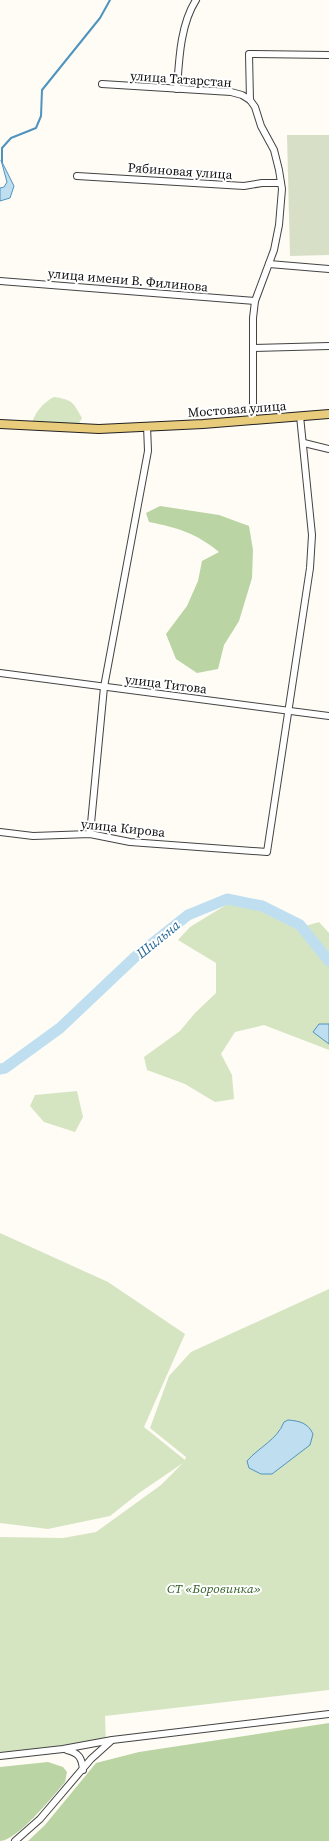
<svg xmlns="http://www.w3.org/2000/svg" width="329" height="1841" font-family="'Source Serif 4',serif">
	<rect width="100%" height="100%" fill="#fefcf5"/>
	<g fill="#d5e5c2">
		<path d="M54,397c19,3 19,5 28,21l-4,7 -46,-2c3,-11 12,-21 22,-26z"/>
		<path d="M234,900l34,9 27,20 24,-7 10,11v117l-65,-25 -29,7 -14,22 11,21 2,24 -19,3 -30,-18 -38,-14 -3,-13 36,-26 15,-18 21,-20v-30l-38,-23 12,-13z"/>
		<path d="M77,1091l6,26 -8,15 -31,-10 -14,-16 5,-11z"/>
		<path d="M0,1233l108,49 77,52 -41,93 41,33 1,-3 -36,-29 19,-52 22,-24 138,-63v401l-224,26 1,28 -106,12v-219l63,1 33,-6 65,-47 22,-22 -44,30 -29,23 -62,13 -48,-6z"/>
	</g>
	<g fill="#bad4a3">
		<path d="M160,506l59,9 30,11 4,24 -1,28 -13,43 -15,24 -6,24 -21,4 -21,-14 -10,-25 21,-28 11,-25 4,-20 17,-9c-23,-19 -41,-24 -70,-30l-3,-9z"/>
		<path d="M329,1723v118h-301l17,-16 51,-62 43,-11z"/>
		<path d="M48,1762l15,5 4,5 -2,10c-12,14 -48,59 -65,59v-74z"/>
	</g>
	<path fill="#d8dfc7" d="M287,135h42v120l-39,1z"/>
	<g fill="#bfdff0" stroke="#4f94be">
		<path d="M1,160l13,26 -4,12 -10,3v-13l4,-1 3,-5z"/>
		<path d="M319,1024h10v20l-16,-12z"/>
		<path d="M288,1420c12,1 20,3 25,14l-3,11 -38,29h-11l-12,-6 -2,-7c12,-14 30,-21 37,-39z"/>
	</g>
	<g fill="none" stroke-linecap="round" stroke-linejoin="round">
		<path stroke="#4f94be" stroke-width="2" d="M2,162v-14l9,-10 25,-10 5,-12 1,-26 58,-72 10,-18"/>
		<path stroke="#bfdff0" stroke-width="11" d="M0,1069l5,-1 55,-40 75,-71 53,-42 39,-16 35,7 38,19 29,36"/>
		<defs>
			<g id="minor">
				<path d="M102,84l129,8 11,3 8,5 -1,-46 80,1"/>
				<path d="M177,89c2,-28 3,-64 19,-89"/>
				<path d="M250,100l5,7 6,19 13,24 5,20 3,19 -3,36 -5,25 -19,51 -2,17v102"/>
				<path d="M77,176l167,10 18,-3h19"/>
				<path d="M269,264l60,5"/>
				<path d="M0,281l255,20"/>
				<path d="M253,348l76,-2"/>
				<path d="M304,443l25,6"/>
				<path d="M0,673l329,43"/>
				<path d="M0,832l33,4 57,-2 40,8 137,10 43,-284 2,-33 -12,-119"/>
				<path d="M90,834l14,-147 44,-236 -1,-25"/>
				<path d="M67,1750c12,3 15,8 16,20"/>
				<path d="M0,1756l63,-7 49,-9 217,-26"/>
				<path d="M15,1841l25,-22 51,-60 20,-18"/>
			</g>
			<path id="major" d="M0,424l99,5 104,-5 126,-10"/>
		</defs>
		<use href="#minor" stroke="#434343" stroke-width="8"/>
		<use href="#major" stroke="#212121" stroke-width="10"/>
		<use href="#minor" stroke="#fff" stroke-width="6"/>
		<use href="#major" stroke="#e8cb7b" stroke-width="8"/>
	</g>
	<g text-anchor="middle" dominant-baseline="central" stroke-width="4" stroke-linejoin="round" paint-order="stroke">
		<g font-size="13" fill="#101010" stroke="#fff">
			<text transform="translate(181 79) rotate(4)">улица Татарстан</text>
			<text transform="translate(180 171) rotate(4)">Рябиновая улица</text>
			<text transform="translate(128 280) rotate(5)">улица имени В. Филинова</text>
			<text transform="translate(237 409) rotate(-4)">Мостовая улица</text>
			<text transform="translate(166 684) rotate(7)">улица Титова</text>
			<text transform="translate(123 828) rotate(6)">улица Кирова</text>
		</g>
		<g font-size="13" font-style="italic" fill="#356128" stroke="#fff">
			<text x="214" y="1588">СТ «Боровинка»</text>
		</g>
		<g font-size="14" font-style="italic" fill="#276894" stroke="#fff">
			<text transform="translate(158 939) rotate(-39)">Шильна</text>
		</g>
	</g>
</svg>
